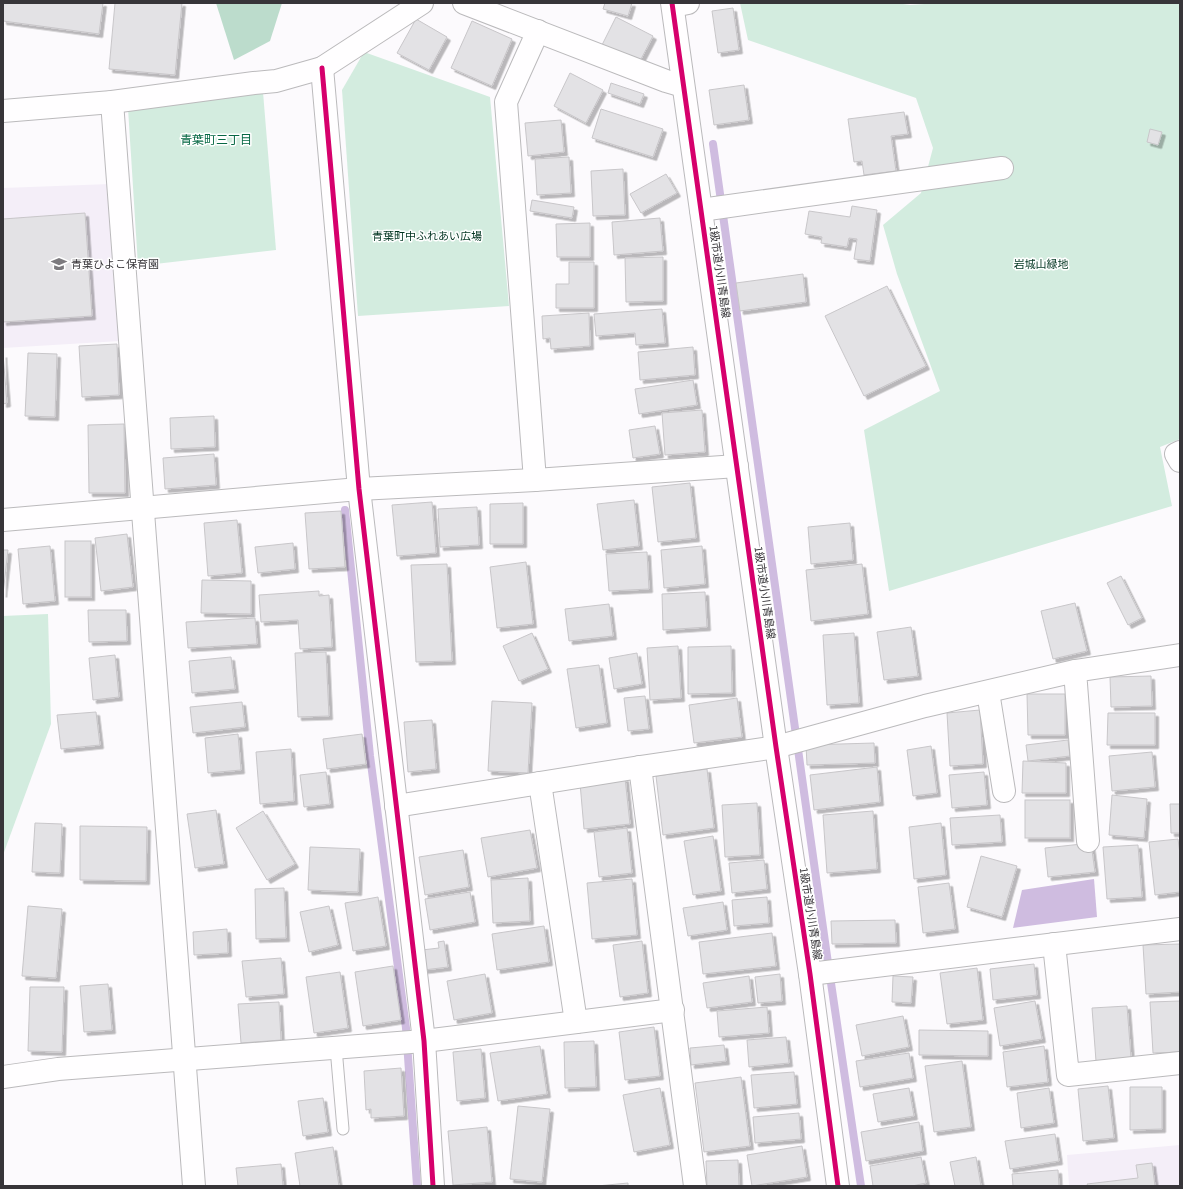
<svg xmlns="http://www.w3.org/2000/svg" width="1183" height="1189" font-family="'Asap Condensed','Noto Sans JP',sans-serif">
	<defs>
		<filter id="shadow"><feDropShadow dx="3.5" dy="3.5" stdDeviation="0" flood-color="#0004"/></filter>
	</defs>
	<rect width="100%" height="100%" fill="#fcfafd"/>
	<g fill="#f4eef8">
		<path d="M110,184l10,157 -117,7v-160z"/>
		<path d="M1180,1145v41h-111l-2,-31z"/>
	</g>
	<g fill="#d3ecdf">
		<path d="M740,3h156l14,2 29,-2h241v436l-20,8 12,59 -283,85 -25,-161 76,-39 -43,-117 -14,-49 38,-32 12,-45 -17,-50 -168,-58z"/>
		<path d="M364,52l126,45 19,209 -151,10 -16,-226z"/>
		<path d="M263,92l13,158 -138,16 -10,-158z"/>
		<path d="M48,614l3,110 -48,131v-239z"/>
	</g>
	<path fill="#bcdccc" d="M216,3h66l-12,38 -36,19z"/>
	<path fill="#cfbce0" d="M1094,879l3,38 -84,11 9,-38z"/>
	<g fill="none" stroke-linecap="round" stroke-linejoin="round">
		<g stroke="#cfbce0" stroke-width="8">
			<path d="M713,144l114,812 34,230"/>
			<path d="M345,510l25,246 36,272 11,158"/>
		</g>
	</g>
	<g fill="#e3e2e5" stroke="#c8c6c9" filter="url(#shadow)">
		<path d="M3,3h100l-4,31 -96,-13z"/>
		<path d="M115,3h67l-7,72 -66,-6z"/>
		<path d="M605,3h27l-4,13 -25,-7z"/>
		<path d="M733,8l6,42 -21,3 -6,-42z"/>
		<path d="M616,17l37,19 -14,27 -37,-18z"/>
		<path d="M416,19l31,18 -18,33 -32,-17z"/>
		<path d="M472,21l40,18 -20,47 -41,-18z"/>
		<path d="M570,73l33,17 -17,33 -32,-17z"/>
		<path d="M611,83l33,11 -4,10 -32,-11z"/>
		<path d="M744,85l5,35 -35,5 -5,-35z"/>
		<path d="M601,109l62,20 -10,28 -61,-19z"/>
		<path d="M904,112l4,22 -17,2 5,35 -32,4 -2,-14 -8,1 -6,-43z"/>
		<path d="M561,120l3,32 -36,4 -3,-33z"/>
		<path d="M1150,129l12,3 -4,13 -11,-3z"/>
		<path d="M569,157l2,36 -34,2 -2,-36z"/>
		<path d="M623,169l2,46 -32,1 -2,-45z"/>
		<path d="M666,174l11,19 -36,20 -11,-19z"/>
		<path d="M532,200l42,7 -2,11 -42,-7z"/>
		<path d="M852,206l25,4 -7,51 -16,-2 3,-20 -8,-1 -2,9 -26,-4 1,-6 -17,-3 4,-23 41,6z"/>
		<path d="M85,213l7,103 -89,6v-103z"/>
		<path d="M660,218l3,33 -49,4 -2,-33z"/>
		<path d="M590,223v34h-33l-1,-33z"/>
		<path d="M663,257v44l-37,1 -1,-44z"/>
		<path d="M569,262h25v46h-38v-24h13z"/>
		<path d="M803,274l3,28 -66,9 -4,-28z"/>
		<path d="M887,286l39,80 -62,30 -39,-80z"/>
		<path d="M662,309l3,34 -29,2 -1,-12 -39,3 -2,-22z"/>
		<path d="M589,313l1,33 -39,3 -1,-11 -7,1 -1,-23z"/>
		<path d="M117,344l2,51 -37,2 -3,-51z"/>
		<path d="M693,347l2,28 -55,5 -2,-28z"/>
		<path d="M28,353l29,1 -2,63 -30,-1z"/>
		<path d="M3,354l4,49 -4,1z"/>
		<path d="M693,380l4,25 -58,9 -4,-25z"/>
		<path d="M702,410l3,42 -40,3 -3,-42z"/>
		<path d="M214,416l1,31 -44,2 -1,-31z"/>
		<path d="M124,424l1,69h-36l-1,-68z"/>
		<path d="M655,426l5,28 -27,4 -4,-28z"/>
		<path d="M214,454l2,31 -51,4 -2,-31z"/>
		<path d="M690,483l6,55 -38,4 -6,-55z"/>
		<path d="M634,500l5,46 -36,4 -6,-46z"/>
		<path d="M432,502l4,51 -39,3 -5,-51z"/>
		<path d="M523,503v41h-33v-40z"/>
		<path d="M477,507l2,38 -39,2 -2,-38z"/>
		<path d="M341,511l4,56 -36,2 -4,-56z"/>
		<path d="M237,520l5,53 -34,3 -4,-53z"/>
		<path d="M850,523l3,37 -42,4 -3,-37z"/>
		<path d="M127,534l6,53 -32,4 -6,-53z"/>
		<rect x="65" y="541" width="26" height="56"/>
		<path d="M293,543l2,26 -37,4 -3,-26z"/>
		<path d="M50,546l5,55 -32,3 -5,-55z"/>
		<path d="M702,546l3,38 -41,4 -3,-38z"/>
		<path d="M3,550h5l-5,44z"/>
		<path d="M647,552l2,37 -40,2 -3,-37z"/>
		<path d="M526,562l7,62 -36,4 -7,-61z"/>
		<path d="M447,564l5,97 -36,1 -5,-97z"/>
		<path d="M862,564l6,50 -57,7 -5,-51z"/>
		<path d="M1121,576l21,42 -14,7 -21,-42z"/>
		<path d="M202,580l49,1v33l-50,-1z"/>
		<path d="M319,591v5l10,-1 3,52 -32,2 -2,-29 -37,2 -2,-27z"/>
		<path d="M705,592l2,35 -44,3 -1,-36z"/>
		<path d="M1075,603l12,48 -34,8 -12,-48z"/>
		<path d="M609,604l4,32 -44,5 -4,-32z"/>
		<path d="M88,610h38l1,31 -38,1z"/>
		<path d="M255,618l2,26 -69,4 -2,-26z"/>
		<path d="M911,627l7,49 -34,4 -7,-48z"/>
		<path d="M532,633l16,36 -29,12 -16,-35z"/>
		<path d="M854,633l5,70 -32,2 -4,-70z"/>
		<path d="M678,646l3,52 -31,2 -3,-52z"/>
		<path d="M731,646l1,47 -44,1v-47z"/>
		<path d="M326,652l3,64 -31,1 -3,-64z"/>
		<path d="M637,653l5,31 -28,5 -5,-31z"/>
		<path d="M115,655l4,42 -26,3 -4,-42z"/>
		<path d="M231,657l4,32 -43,4 -3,-32z"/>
		<path d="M599,665l8,58 -31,5 -9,-59z"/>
		<path d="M1151,676l1,30 -41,1 -1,-30z"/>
		<path d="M1027,694h38v41h-37z"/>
		<path d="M645,696l4,33 -21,2 -4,-33z"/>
		<path d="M737,698l5,39 -48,6 -5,-38z"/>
		<path d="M492,701l40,2 -4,70 -40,-2z"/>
		<path d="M242,702l3,25 -52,6 -3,-26z"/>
		<path d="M980,710l3,54 -33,2 -3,-53z"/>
		<path d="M96,712l4,33 -39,4 -4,-34z"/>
		<path d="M1108,713h47v32h-48z"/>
		<path d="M432,720l4,49 -28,3 -4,-50z"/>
		<path d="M238,734l3,36 -33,3 -3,-35z"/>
		<path d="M362,734l4,30 -39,5 -4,-30z"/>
		<path d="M1068,740l2,16 -42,5 -2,-16z"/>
		<path d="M874,743l1,20 -68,2 -1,-20z"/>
		<path d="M931,746l6,47 -24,3 -6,-46z"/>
		<path d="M291,749l3,52 -34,3 -4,-52z"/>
		<path d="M1152,752l3,35 -43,4 -3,-35z"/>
		<path d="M1023,761l43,2v30h-44z"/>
		<path d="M877,767l3,35 -66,8 -4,-35z"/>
		<path d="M707,769l7,59 -51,7 -7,-59z"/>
		<path d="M326,772l4,32 -26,3 -4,-32z"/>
		<path d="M984,772l3,33 -35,3 -3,-33z"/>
		<path d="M625,778l5,46 -46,5 -4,-46z"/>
		<path d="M1112,795l35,4 -3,39 -35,-3z"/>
		<rect x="1025" y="800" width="45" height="38"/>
		<path d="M757,803l3,52 -35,2 -3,-52z"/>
		<path d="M1170,804h10v29h-9z"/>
		<path d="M216,810l8,54 -29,4 -8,-54z"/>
		<path d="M263,811l32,53 -28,16 -31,-52z"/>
		<path d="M873,811l4,58 -50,4 -4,-58z"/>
		<path d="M1000,815l2,27 -50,3 -2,-27z"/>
		<path d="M35,823l27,1 -2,49 -28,-1z"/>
		<path d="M941,823l5,52 -32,4 -5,-52z"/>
		<path d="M80,826l67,1 -1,54 -66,-1z"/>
		<path d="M627,828l5,45 -33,4 -5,-45z"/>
		<path d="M530,830l7,38 -49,9 -7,-39z"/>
		<path d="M713,836l8,55 -28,4 -9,-54z"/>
		<path d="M1178,839l2,15v38l-25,3 -6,-53z"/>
		<path d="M1091,843l4,29 -47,5 -3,-29z"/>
		<path d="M1138,845l4,52 -35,2 -4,-52z"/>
		<path d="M310,847l50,2 -2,43 -50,-2z"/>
		<path d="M463,850l6,37 -44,8 -6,-38z"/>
		<path d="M981,856l36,10 -15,51 -35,-10z"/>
		<path d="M764,860l3,29 -35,4 -3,-30z"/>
		<path d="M528,878l2,43 -37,2 -2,-43z"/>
		<path d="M632,879l5,56 -45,4 -5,-56z"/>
		<path d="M949,883l6,46 -32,4 -5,-46z"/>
		<path d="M284,888l2,50 -30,1 -1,-50z"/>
		<path d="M470,892l5,30 -45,8 -5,-31z"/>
		<path d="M378,897l8,49 -33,5 -8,-48z"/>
		<path d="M767,897l2,26 -35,3 -2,-26z"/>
		<path d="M723,902l4,28 -39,6 -5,-28z"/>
		<path d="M28,906l34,3 -6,69 -34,-2z"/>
		<path d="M329,906l9,39 -29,7 -9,-40z"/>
		<path d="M895,920l1,23 -64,1 -1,-23z"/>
		<path d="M544,926l5,36 -52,8 -5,-36z"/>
		<path d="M227,929l1,24 -34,2 -1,-23z"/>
		<path d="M772,933l4,33 -73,8 -4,-32z"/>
		<path d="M444,941l4,26 -24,3 -2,-20 17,-2 -1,-6z"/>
		<path d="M642,941l6,52 -28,4 -7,-52z"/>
		<path d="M1180,944v48l-34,2 -3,-49z"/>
		<path d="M281,958l3,36 -38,3 -4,-36z"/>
		<path d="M1034,964l3,31 -44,5 -3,-31z"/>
		<path d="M393,966l8,54 -38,6 -8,-54z"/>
		<path d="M977,968l6,52 -36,4 -7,-51z"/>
		<path d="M340,972l8,56 -34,5 -8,-56z"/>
		<path d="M485,974l7,39 -38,7 -7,-39z"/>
		<path d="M780,974l2,27 -24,2 -3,-26z"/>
		<path d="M749,976l3,26 -45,6 -4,-25z"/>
		<path d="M893,976l20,1 -2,26 -19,-1z"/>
		<path d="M108,984l4,46 -28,2 -4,-46z"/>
		<path d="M30,987h34l-2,65 -34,-1z"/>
		<path d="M1035,1001l7,38 -42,7 -6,-38z"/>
		<path d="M1180,1001v51l-27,1 -3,-51z"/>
		<path d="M279,1002l2,38 -40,3 -3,-39z"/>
		<path d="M1127,1006l4,52 -35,3 -4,-53z"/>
		<path d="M767,1007l2,26 -50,4 -2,-26z"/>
		<path d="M903,1016l6,31 -47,9 -6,-31z"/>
		<path d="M654,1027l6,49 -35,4 -6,-48z"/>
		<path d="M919,1030l69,1v25l-69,-1z"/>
		<path d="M786,1037l3,26 -40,4 -2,-27z"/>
		<path d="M594,1041l2,46 -31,1 -1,-46z"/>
		<path d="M724,1045l2,16 -35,4 -1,-17z"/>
		<path d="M540,1046l7,48 -49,7 -8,-48z"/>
		<path d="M1044,1046l4,36 -41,5 -4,-35z"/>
		<path d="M481,1049l4,49 -28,3 -4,-49z"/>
		<path d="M909,1053l4,25 -53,9 -4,-26z"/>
		<path d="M962,1061l9,66 -37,5 -9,-66z"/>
		<path d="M401,1068l3,48 -33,2v-9l-5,1 -2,-39z"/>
		<path d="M794,1072l3,32 -43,4 -3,-33z"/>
		<path d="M741,1077l9,69 -46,6 -9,-69z"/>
		<path d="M1108,1086l6,52 -31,3 -5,-52z"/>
		<path d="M1130,1087h32v42l-32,1z"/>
		<path d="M660,1088l10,57 -36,7 -11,-57z"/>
		<path d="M909,1088l5,28 -36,6 -5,-28z"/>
		<path d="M1049,1088l5,35 -33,5 -4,-35z"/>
		<path d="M323,1098l5,34 -25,4 -5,-35z"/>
		<path d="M518,1106l32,3 -8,73 -32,-3z"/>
		<path d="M799,1113l2,26 -46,4 -2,-26z"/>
		<path d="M919,1122l4,29 -57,10 -5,-29z"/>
		<path d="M487,1127l5,55 -39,3 -5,-54z"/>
		<path d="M1055,1134l4,27 -49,8 -5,-28z"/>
		<path d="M802,1146l5,31 -55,9 -5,-31z"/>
		<path d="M333,1147l6,39h-39l-5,-33z"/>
		<path d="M921,1157l5,26 -14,3h-39l-3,-20z"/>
		<path d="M976,1157l5,29h-26l-5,-24z"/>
		<path d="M738,1160l1,26h-32l-1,-25z"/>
		<path d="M1152,1163l3,23h-67l-1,-2 51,-6 -2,-13z"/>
		<path d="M281,1164l2,22h-45l-2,-18z"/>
		<path d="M1058,1170l1,16h-46l-1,-12z"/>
		<path d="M628,1183v3h-31z"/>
	</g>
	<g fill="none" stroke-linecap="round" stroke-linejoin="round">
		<defs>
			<path id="service" d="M336,1048l7,81"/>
			<g id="minor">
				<path d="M464,3l202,78 17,5"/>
				<path d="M673,6l15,-3"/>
				<path d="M322,68l37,421 65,552 9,145"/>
				<path d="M112,102l82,1084"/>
				<path d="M3,111l109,-9 142,-19 22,-2 46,-13 100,-65"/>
				<path d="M701,210l301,-42"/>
				<path d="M1180,452l-4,2 4,7"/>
				<path d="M535,480l-29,-378 32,-71"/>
				<path d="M3,520l356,-31 176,-9 202,-14"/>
				<path d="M988,692l16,99"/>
				<path d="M640,767l55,419"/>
				<path d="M540,783l36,239"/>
				<path d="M396,806l244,-39 136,-20 149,-41 150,-35"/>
				<path d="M1088,841l-13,-170 105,-16"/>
				<path d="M1054,944l14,131 112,-12"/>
				<path d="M810,974l370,-45"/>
				<path d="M3,1077l55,-8 366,-28 249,-31"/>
			</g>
			<path id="tertiary" d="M672,3l104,744 34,227 28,212"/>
		</defs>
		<use href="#service" stroke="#bbbabc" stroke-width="13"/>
		<use href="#minor" stroke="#bbbabc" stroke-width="24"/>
		<use href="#tertiary" stroke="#bbbabc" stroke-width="24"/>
		<use href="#service" stroke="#fffeff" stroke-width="11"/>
		<use href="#minor" stroke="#fffeff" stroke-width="22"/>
		<use href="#tertiary" stroke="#fffeff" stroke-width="22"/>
		<defs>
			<g id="cycleway">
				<path d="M672,3l104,744 34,227 28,212"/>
				<path d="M322,68l37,421 65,552 9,145"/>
			</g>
		</defs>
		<use href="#cycleway" stroke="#fff" stroke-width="8"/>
		<use href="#cycleway" stroke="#d6006c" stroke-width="5"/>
	</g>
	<defs>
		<symbol id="school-bare" viewBox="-9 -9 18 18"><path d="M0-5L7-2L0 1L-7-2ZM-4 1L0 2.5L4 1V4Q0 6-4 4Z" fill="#7c7a7e" stroke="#fff" stroke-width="2.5" paint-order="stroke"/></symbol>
	</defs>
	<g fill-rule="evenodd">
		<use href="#school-bare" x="48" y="253" width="22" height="22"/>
	</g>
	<g text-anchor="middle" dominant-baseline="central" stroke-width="3" stroke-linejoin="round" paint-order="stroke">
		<g font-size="11" fill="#003420" stroke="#fff">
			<text x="427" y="236">青葉町中ふれあい広場</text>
			<text x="1041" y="264">岩城山緑地</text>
		</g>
		<g font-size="11" fill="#373539" stroke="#fff" text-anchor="start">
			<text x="71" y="264">青葉ひよこ保育園</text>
		</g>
		<g font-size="11" fill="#373539" stroke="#fff">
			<text transform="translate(720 272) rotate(82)">1級市道小川青島線</text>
			<text transform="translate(765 593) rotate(82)">1級市道小川青島線</text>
			<text transform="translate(811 914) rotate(81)">1級市道小川青島線</text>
		</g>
		<g font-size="12" fill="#066844" stroke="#fff">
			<text x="216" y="140">青葉町三丁目</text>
		</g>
	</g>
	<rect width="1183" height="1189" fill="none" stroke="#373539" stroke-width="8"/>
</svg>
